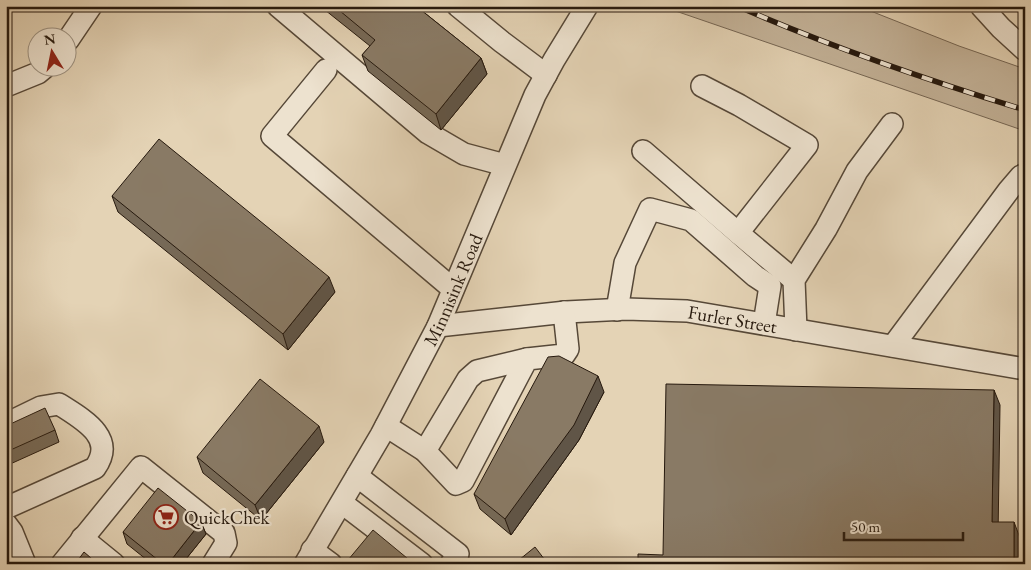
<svg xmlns="http://www.w3.org/2000/svg" width="1031" height="570" font-family="'EB Garamond',serif">
	<rect width="100%" height="100%" fill="#e4d3b5"/>
	<filter id="stains"><feTurbulence type="fractalNoise" baseFrequency=".004" numOctaves="4"/><feColorMatrix values="0 0 0 0 .2 0 0 0 0 .09 0 0 0 0 .02 0 0 0 .5 -.17"/></filter>
	<radialGradient id="worn" r=".72"><stop offset=".6" stop-color="#630" stop-opacity="0"/><stop offset="1" stop-color="#630" stop-opacity=".3"/></radialGradient>
	<path fill="#c4b399" stroke="#756654" d="M661,6h197l101,40 66,23v62z"/>
	<g fill="none" stroke-linecap="round" stroke-linejoin="round">
		<defs>
			<g id="minor">
				<path d="M278,6l150,127 36,21 41,11"/>
				<path d="M458,6l44,36 44,33"/>
				<path d="M981,6l20,22 24,22"/>
				<path d="M68,40l23,-34"/>
				<path d="M326,70l-54,66 181,153"/>
				<path d="M6,86l32,-13 6,-5"/>
				<path d="M702,86l37,19 68,40 -69,88 56,47"/>
				<path d="M643,151l95,82"/>
				<path d="M617,310l8,-47 25,-54 41,11 64,56 15,10 -6,38"/>
				<path id="s1" d="M438,326l128,-14 60,-3 61,2 338,58"/>
				<path d="M796,330l-2,-50 32,-51 31,-58 35,-47"/>
				<path d="M893,346l116,-156 12,-14 4,-1"/>
				<path d="M6,424l35,-17 18,-3c23,15 58,33 36,64l-89,40"/>
				<path d="M386,426l39,25 31,33 7,-3 64,-122 37,-4 4,-6 -4,-37"/>
				<path d="M425,451l43,-72 9,-8 50,-12"/>
				<path d="M357,476l101,78 -7,10"/>
				<path d="M342,503l80,61"/>
				<path d="M6,524l6,8 13,32"/>
				<path d="M82,538l32,26"/>
				<path d="M312,550l19,14"/>
				<path d="M62,564l79,-97 83,66 2,10 -13,21"/>
				<path id="s2" d="M305,564l76,-129 57,-109 97,-231 19,-35 33,-54"/>
			</g>
		</defs>
		<use href="#minor" stroke="#564838" stroke-width="24"/>
		<use href="#minor" stroke="#ede2cf" stroke-width="21"/>
		<defs>
			<path id="rail" d="M737,6c94,41 190,74 288,104"/>
		</defs>
		<use href="#rail" stroke="#26190e" stroke-width="5.5"/>
		<use href="#rail" stroke="#ede2cf" stroke-width="4" stroke-dasharray="11" stroke-linecap="butt"/>
	</g>
	<g fill="#766957" stroke="#26190e">
		<path d="M320,6h96l65,52 6,16 -46,56 -73,-59 -6,-16 8,-9z"/>
		<path d="M112,196l223,96 -47,58 -170,-138z"/>
		<path d="M604,392l-25,48 -68,95 -31,-26 -6,-15z"/>
		<path d="M6,426l49,4 4,12 -51,23 -2,-4z"/>
		<path d="M324,442l-63,78 -58,-47 -6,-16z"/>
		<path d="M201,522l5,12 -24,30h-30l-25,-20 -4,-12z"/>
	</g>
	<g fill="#605547" stroke="#26190e">
		<path d="M481,58l6,16 -46,56 -5,-16z"/>
		<path d="M329,277l6,15 -47,58 -5,-16z"/>
		<path d="M598,376l6,16 -25,48 -68,95 -6,-16z"/>
		<path d="M994,390l6,15 -2,132 -6,-15z"/>
		<path d="M319,426l5,16 -63,78 -6,-15z"/>
		<path d="M201,522l5,12 -24,30h-14z"/>
		<path d="M1014,522l6,16 -1,26h-5z"/>
	</g>
	<g fill="#897a65" stroke="#26190e">
		<path d="M334,6h82l65,52 -45,56 -74,-59 13,-15z"/>
		<path d="M159,139l170,138 -46,57 -171,-138z"/>
		<path d="M559,356l39,20 -24,49 -69,94 -31,-25 74,-137z"/>
		<path d="M260,379l59,47 -64,79 -58,-48z"/>
		<path d="M666,384l328,6 -2,132h22v42h-376v-10l25,1z"/>
		<path d="M45,408l10,22 -49,22v-26z"/>
		<path d="M158,488l43,34 -33,42h-5l-40,-32z"/>
		<path d="M373,530l40,33 -1,1h-60l-4,-4z"/>
		<path d="M535,547l13,17h-34z"/>
		<path d="M84,552l14,12h-23z"/>
	</g>
	<defs>
		<symbol id="supermarket-ring" viewBox="-11 -11 22 22"><circle r="9.5" fill="#ede2cf" stroke="#8f2418" stroke-width="1.5"/><path d="M-6-5.5h2.5l.6 2H6L4.5 2H-2.5L-4.4-4H-6ZM-1.5 3.2a1.3 1.3 0 1 0 .1 0ZM3 3.2a1.3 1.3 0 1 0 .1 0Z" fill="#8f2418"/></symbol>
	</defs>
	<g fill-rule="evenodd">
		<use href="#supermarket-ring" x="152" y="503" width="28" height="28"/>
	</g>
	<g text-anchor="middle" dominant-baseline="central" stroke-width="4.5" stroke-linejoin="round" paint-order="stroke">
		<g font-size="19" fill="#26190e" stroke="#ede2cf">
			<text stroke="none"><textPath href="#s2" startOffset="312">Minnisink Road</textPath></text>
			<text stroke="none"><textPath href="#s1" startOffset="296">Furler Street</textPath></text>
		</g>
		<g font-size="19" fill="#26190e" stroke="#ede2cf" text-anchor="start">
			<text x="184" y="517">QuickChek</text>
		</g>
	</g>
	<rect width="1031" height="570" fill="none" stroke="#e4d3b5" stroke-width="25"/>
	<rect x="8" y="8" width="1016" height="555" fill="none" stroke="#26190e" stroke-width="2.5"/>
	<rect x="12" y="12" width="1006" height="545" fill="none" stroke="#26190e"/>
	<g transform="translate(52 52) rotate(350)"><circle r="24" fill="#ede2cf" stroke="#9d9282"/>
	<path d="M0-4L9 19L0 12L-9 19Z" fill="#8f2418"/>
	<text y="-8" font-size="14" font-weight="bold" text-anchor="middle" fill="#26190e">N</text>
	</g>
	<path d="M844 532v8h119v-8" fill="none" stroke="#26190e" stroke-width="2.5"/>
	<text x="851" y="532" font-size="15" fill="#26190e" stroke="#ede2cf" stroke-width="4" paint-order="stroke">50 m</text>
	<rect width="100%" height="100%" filter="url(#stains)"/>
	<rect width="100%" height="100%" fill="url(#worn)"/>
</svg>
